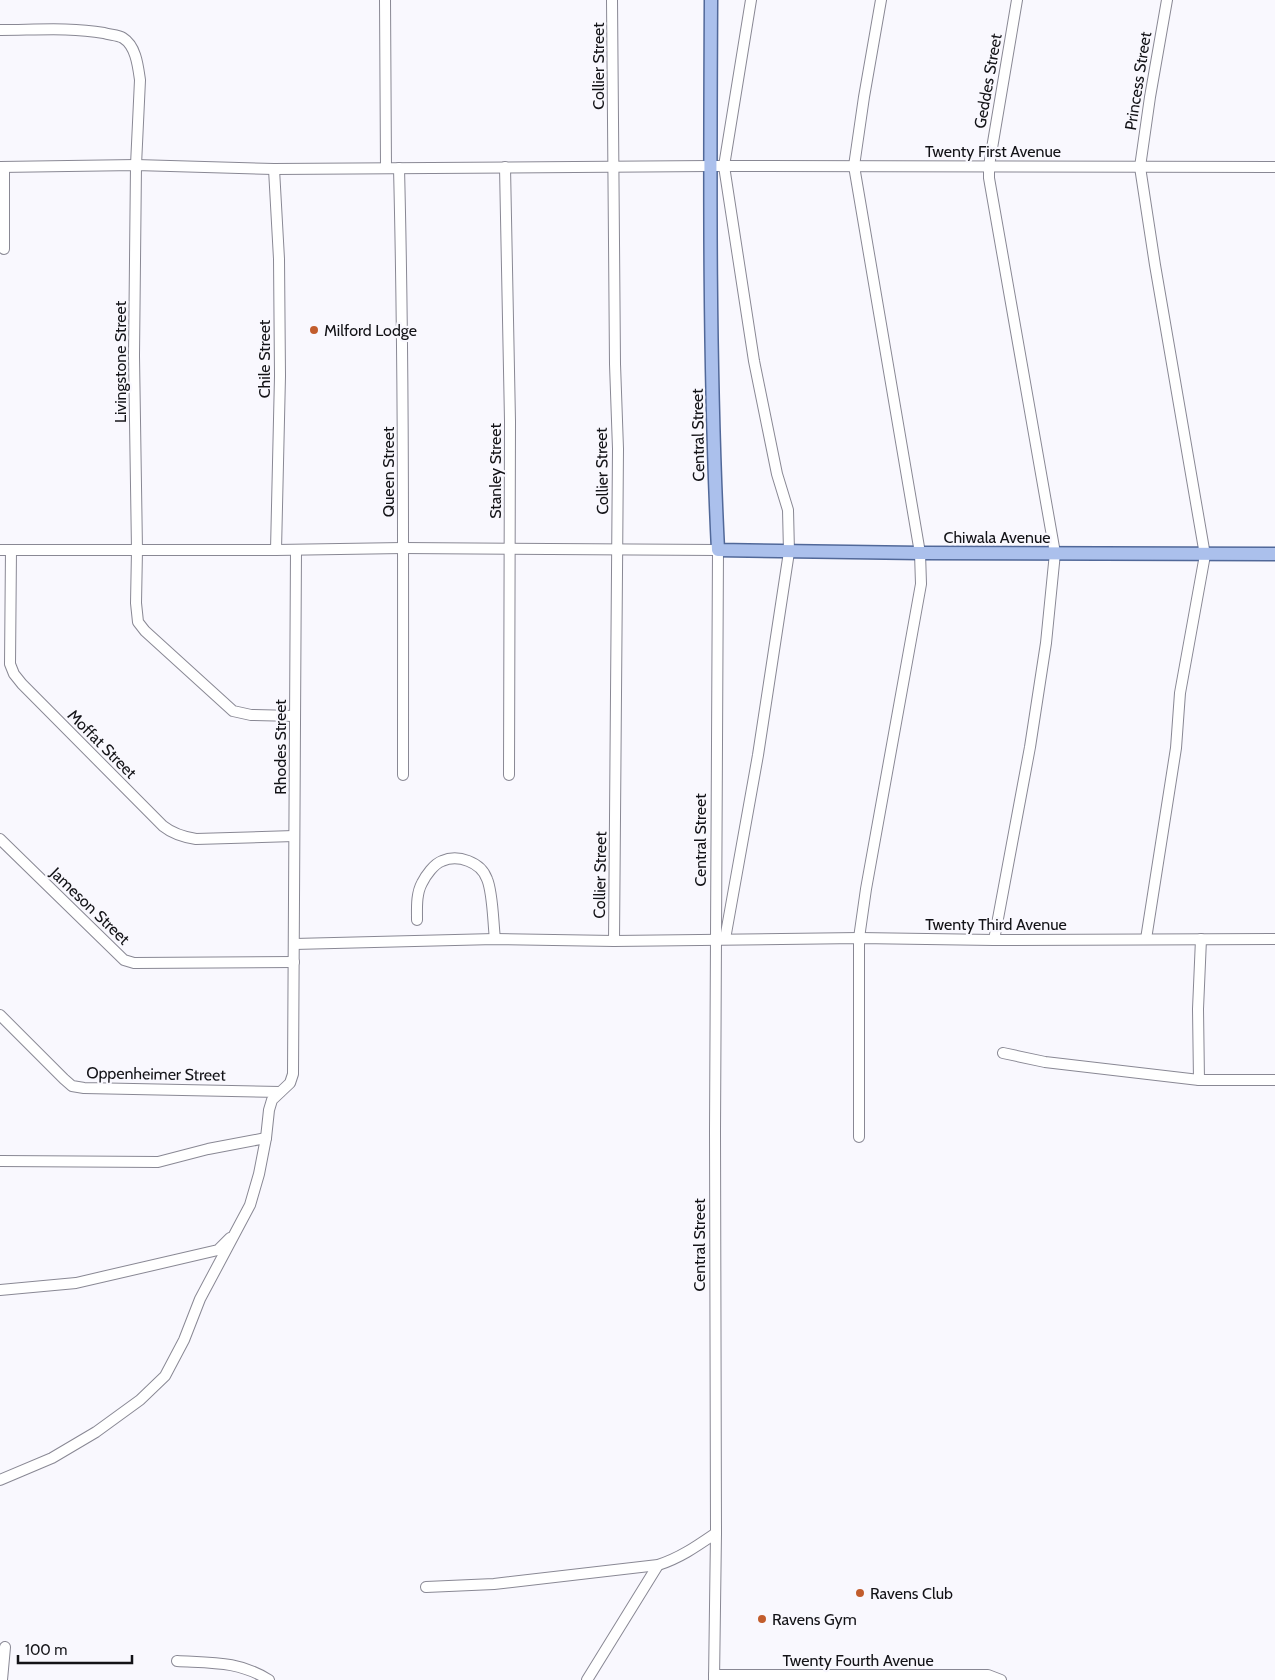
<svg xmlns="http://www.w3.org/2000/svg" width="1275" height="1680" font-family="Cabin,sans-serif">
	<rect width="100%" height="100%" fill="#f9f8fe"/>
	<g fill="none" stroke-linecap="round" stroke-linejoin="round">
		<defs>
			<g id="minor">
				<path d="M385,0l1,168"/>
				<path d="M612,0l3,364 3,85 -4,492"/>
				<path d="M0,30c35,0 70,-3 104,3 6,2 14,2 19,5 13,8 15,28 17,42l-4,85 -2,191 3,194 -1,53 2,19 7,9 88,80 18,4 44,1"/>
				<path d="M0,167l136,-2 138,4 436,-3 565,1"/>
				<path d="M505,167l5,254 -1,354"/>
				<path d="M399,168c5,203 4,405 4,607"/>
				<path d="M274,169l5,90 1,117 -4,174"/>
				<path d="M4,249v-82"/>
				<path d="M0,550h276l127,-2 315,2 -3,582 1,401 -2,147"/>
				<path d="M11,550l-1,114 4,10 8,10 141,142c10,8 20,11 33,13l98,-3"/>
				<path d="M0,839l124,121 10,3 160,-1"/>
				<path d="M417,920c0,-12 -1,-26 5,-37 4,-8 12,-19 20,-22 16,-7 39,1 45,18 6,14 6,44 8,60"/>
				<path d="M725,939l33,-184 31,-203 -1,-42 -11,-36 -23,-113 -30,-195 27,-166"/>
				<path d="M1146,939l30,-191 4,-55 25,-138 -50,-290 -15,-98 10,-70 17,-97"/>
				<path d="M994,940l36,-193 16,-104 9,-90 -66,-375v-12l28,-166"/>
				<path d="M294,944l201,-5 119,2 245,-3 135,2 281,-1"/>
				<path d="M0,1015l64,64 8,7 12,2 196,4"/>
				<path d="M1003,1053l42,9 154,18h76"/>
				<path d="M1199,1080l-1,-71 3,-70"/>
				<path d="M859,1137v-199l7,-49 55,-305 -1,-31 -66,-387 10,-69 17,-97"/>
				<path d="M0,1161l158,1 50,-13 58,-11"/>
				<path d="M0,1290l76,-7 142,-33 12,-12"/>
				<path d="M0,1480l52,-22 44,-26 44,-32 25,-24 19,-36 16,-41 50,-94 9,-31 7,-36 3,-28 3,-10 18,-17 3,-9 3,-524"/>
				<path d="M426,1587l68,-3 164,-19c22,-7 39,-19 58,-32"/>
				<path d="M177,1661c35,2 62,0 92,19"/>
				<path d="M714,1675h274l13,5"/>
				<path d="M2,1680l3,-33"/>
				<path d="M587,1680l71,-115"/>
			</g>
			<path id="major" d="M711,0c-1,183 -2,367 7,550l202,3 355,1"/>
		</defs>
		<use href="#minor" stroke="#898894" stroke-width="12"/>
		<use href="#major" stroke="#516899" stroke-width="15"/>
		<use href="#minor" stroke="#fff" stroke-width="10"/>
		<use href="#major" stroke="#abc0ec" stroke-width="12"/>
	</g>
	<g fill="#c25d2d" stroke="#f9f8fe" stroke-width="2">
		<circle cx="314" cy="330" r="5"/>
		<circle cx="860" cy="1593" r="5"/>
		<circle cx="762" cy="1619" r="5"/>
	</g>
	<g text-anchor="middle" dominant-baseline="central" stroke-width="4.5" stroke-linejoin="round" paint-order="stroke">
		<g font-size="16" fill="#131317" stroke="#f9f8fe">
			<text transform="translate(598 66) rotate(-90)">Collier Street</text>
			<text transform="translate(988 81) rotate(-80)">Geddes Street</text>
			<text transform="translate(1138 81) rotate(-81)">Princess Street</text>
			<text x="993" y="151">Twenty First Avenue</text>
			<text transform="translate(264 359) rotate(-90)">Chile Street</text>
			<text transform="translate(120 362) rotate(-90)">Livingstone Street</text>
			<text transform="translate(698 435) rotate(-91)">Central Street</text>
			<text transform="translate(495 471) rotate(-90)">Stanley Street</text>
			<text transform="translate(602 471) rotate(-91)">Collier Street</text>
			<text transform="translate(388 472) rotate(-90)">Queen Street</text>
			<text x="997" y="537">Chiwala Avenue</text>
			<text transform="translate(102 744) rotate(45)">Moffat Street</text>
			<text transform="translate(280 747) rotate(-90)">Rhodes Street</text>
			<text transform="translate(700 840) rotate(-90)">Central Street</text>
			<text transform="translate(600 875) rotate(-89)">Collier Street</text>
			<text transform="translate(90 906) rotate(44)">Jameson Street</text>
			<text x="996" y="924">Twenty Third Avenue</text>
			<text transform="translate(156 1074) rotate(1)">Oppenheimer Street</text>
			<text transform="translate(699 1245) rotate(-90)">Central Street</text>
			<text x="858" y="1660">Twenty Fourth Avenue</text>
		</g>
		<g font-size="16" fill="#131317" stroke="#f9f8fe" text-anchor="start">
			<text x="324" y="330">Milford Lodge</text>
			<text x="870" y="1593">Ravens Club</text>
			<text x="772" y="1619">Ravens Gym</text>
		</g>
	</g>
	<path d="M18 1655v8h114v-8" fill="none" stroke="#131317" stroke-width="2.5"/>
	<text x="25" y="1655" font-size="15" fill="#131317" stroke="#f9f8fe" stroke-width="4" paint-order="stroke">100 m</text>
</svg>
